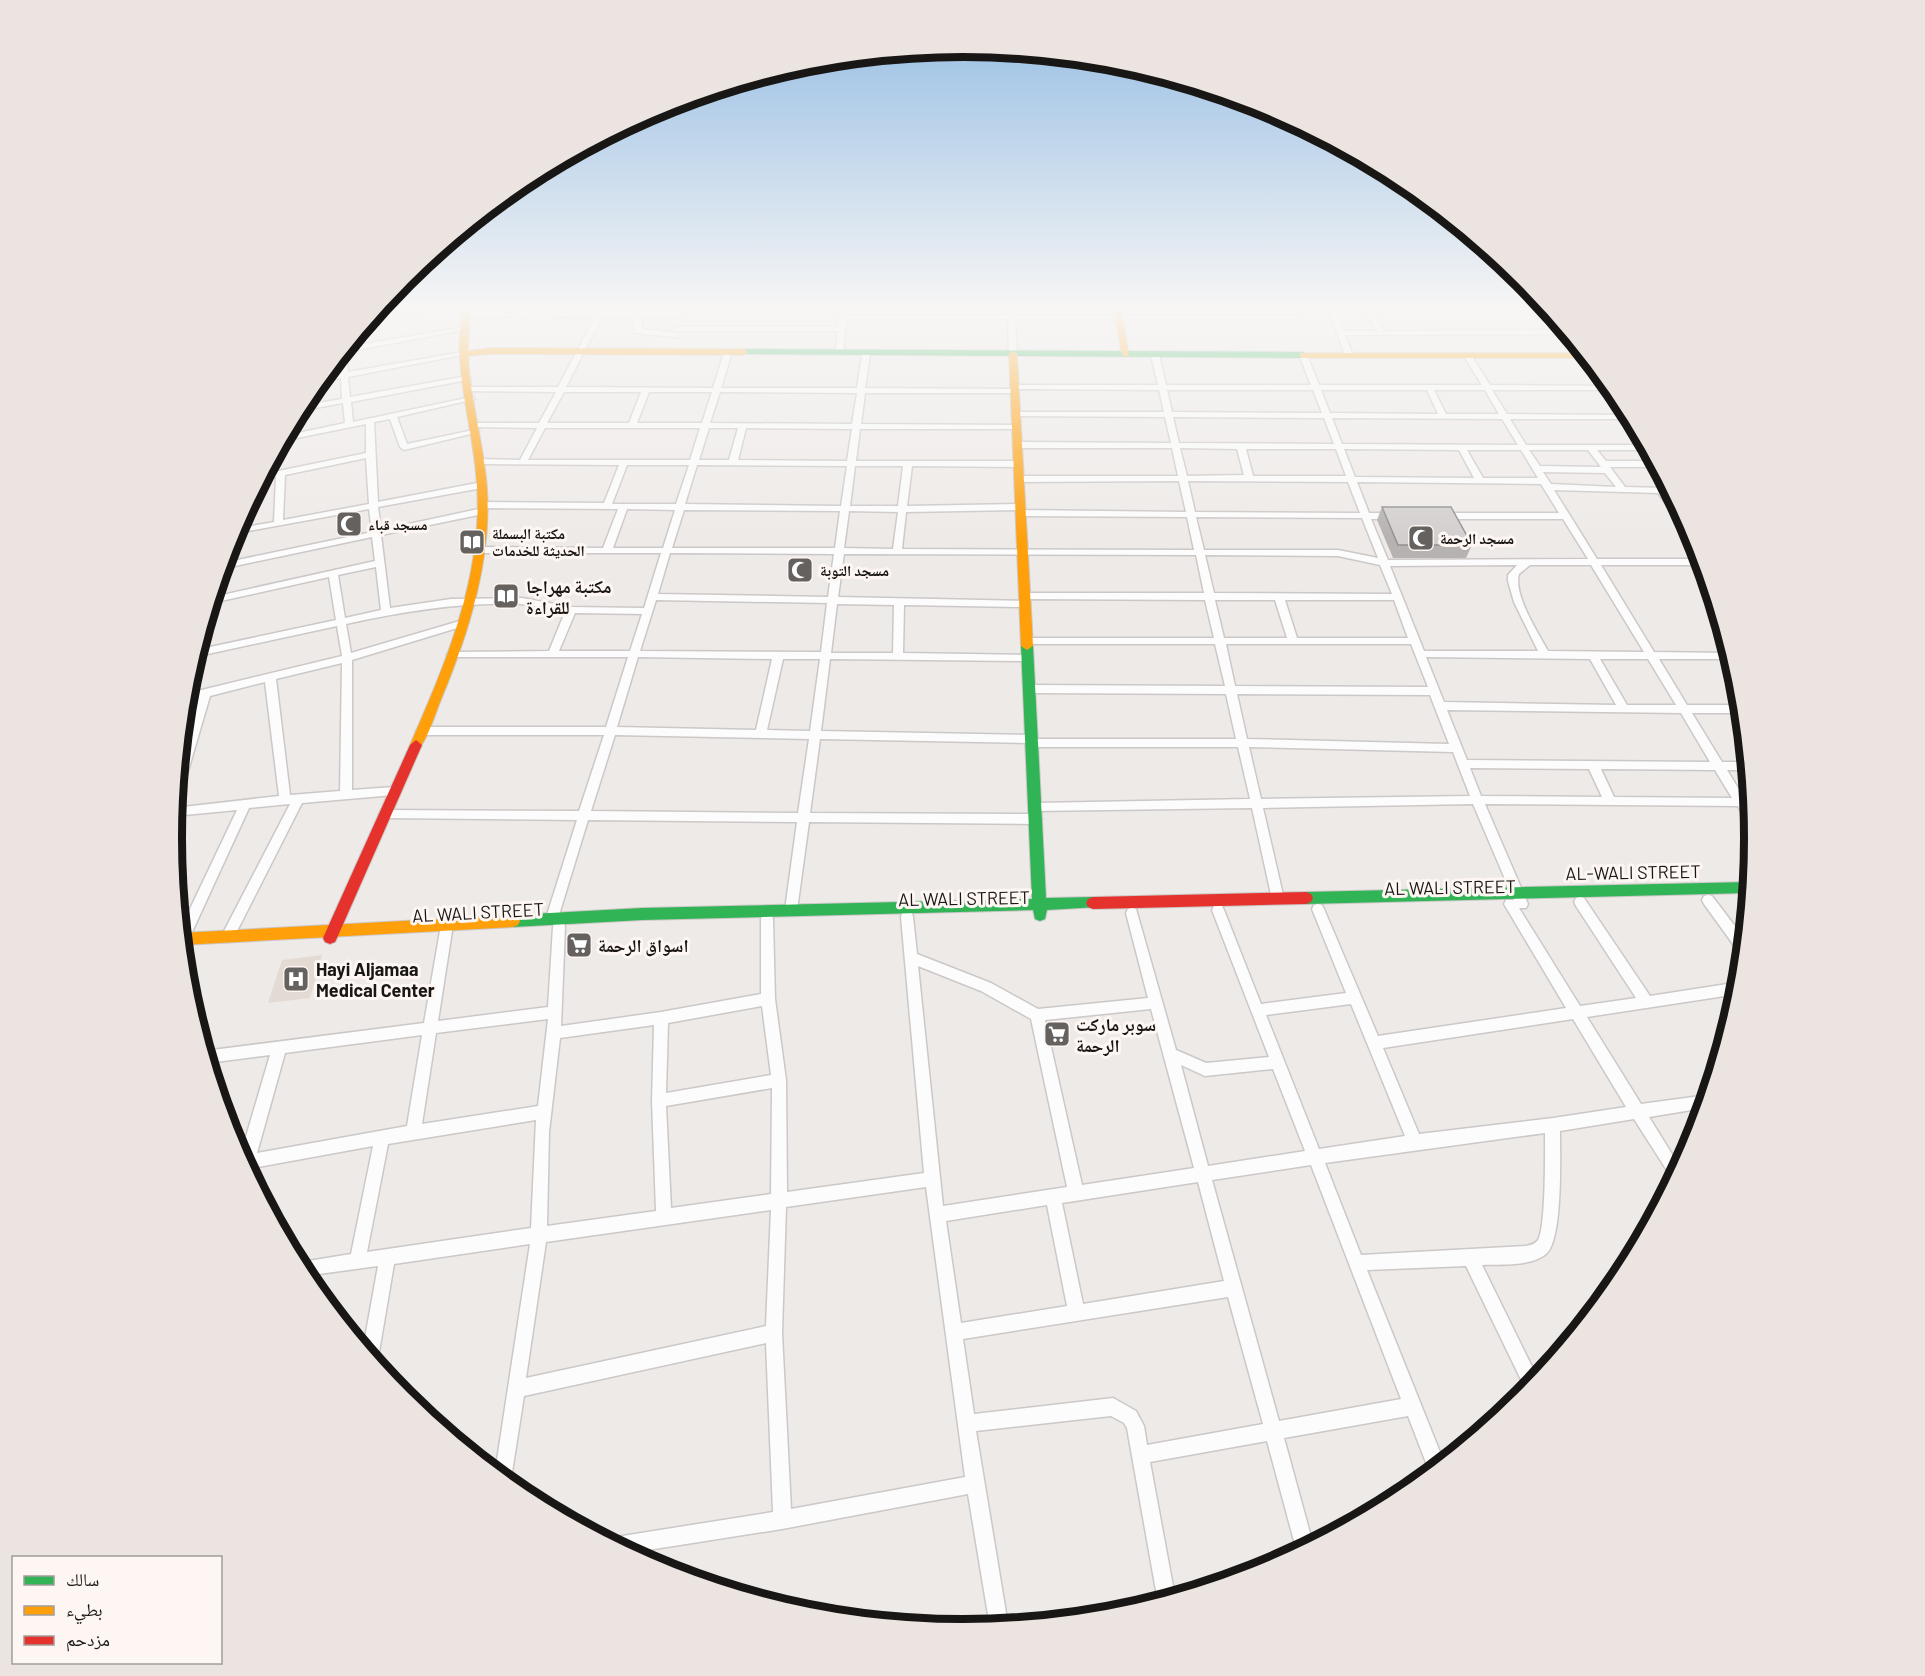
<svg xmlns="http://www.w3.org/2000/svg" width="1925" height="1676" font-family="Barlow,'Noto Naskh Arabic',sans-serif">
	<rect width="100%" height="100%" fill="#eeeae8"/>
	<path fill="#e4dad4" d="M322,955l-12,43 -42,5 14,-43z"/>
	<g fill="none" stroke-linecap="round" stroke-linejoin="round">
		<defs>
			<g id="street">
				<path d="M436,307h15l-84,15 4,-4z"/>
				<path d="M841,307h6v8h161v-8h6l1,8h282l4,2 -4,2h-282l2,35 -4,2 -4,-2 -1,-35h-162l-3,34 -4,2 -4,-2 3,-22h-162l-4,-2 4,-2h162z"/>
				<path d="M1328,307h7l9,24h33l-15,-24h7l15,24 180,-1 4,4 -223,1 8,20 -4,2 -4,-2z"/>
				<path d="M462,312l219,1 4,2 -4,2h-40l1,12 35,4v4h-3l-39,-4 -1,-16h-32l-36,70 147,1 11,-35 4,-2 4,2 -11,35h136l5,-34 4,-2 4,2 -5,34 146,1v-4h147l-7,-30 4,-2 4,2 7,30h145l-12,-30 4,-2 4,2 12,30h163l-19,-30 4,-2 4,2 19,30 120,1 4,4h-122l15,24 122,1 3,4h-122l16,26h120l2,5h-51l9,11h38v-3l3,-1 7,4 17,32 -4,1 15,20 13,25 -4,-1 -33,-45 -104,-3 43,69h104l1,6h-101l53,87 75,1 1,6h-71l28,46h54v8h-49l30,49h24l1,8h-20l24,39 2,15 -5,-1 -10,-17 -253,-2 43,100 -2,4h-7l61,98 56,-8 -60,-92 -2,-4 2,-4 4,-1 4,1 66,98 90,-14 -2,12 -151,23 54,87 67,-9 -4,13 -55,9 31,50 -7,13 -39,-61 -74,12c0,23 3,109 -14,123 -16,13 -45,10 -64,11l56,114 -11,13 -61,-126 -99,4 77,192 -14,11 -22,-57 -124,22 29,106 -16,8 -30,-111 -117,21 25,135 -17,5 -31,-174 -3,-5 -13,-7 -135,15 32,194 -18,2 -22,-133 -186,35 -153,24 -21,-11 8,-5 157,-25 -7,-169 -242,53 -14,89 -15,-12 35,-229 -136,20 -16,94 -3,6 -12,-15 15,-83 -74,10 -8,-13 55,-9 22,-108 -120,22 -4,5 -9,-16 30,-102 -62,8 -4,-12 220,-28 16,-92 1,-4 5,-1 5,1 1,4 -14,90 110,-14 5,-80 1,-4 5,-1 5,1 1,4 -4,99 100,-14 100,-18v-75l1,-4 5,-1 5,1 1,4 2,80 11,81 1,112 137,-19 -23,-256 1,-4 5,-1 5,1 1,4 4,37 74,29 47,26 110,-11 -22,-85 2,-4 4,-1 4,1 40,141 30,13 63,-6 -57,-147 2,-4 4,-1 4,1 2,4 37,94 85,-11 -34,-84 2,-4 4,-1 4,1 2,4 54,127 188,-28 -62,-104 2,-4h8l-41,-96 -210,4 21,91 -2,4h-8l-2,-4 -20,-91 -217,3 -6,-4 6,-4 215,-4 -12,-52h-206l-5,-4 -207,-4 -10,74 226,1 6,5 -6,5 -227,-2 -12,88 -2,4 -4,1 -4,-1 -2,-4 12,-88 -209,-2 -30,98 -1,4 -5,1 -5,-1 -1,-4 31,-98 -192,-2 -6,-4 6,-4 194,1 25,-76h-182l-6,-4 6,-4h184l22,-70h-180l-1,-2 1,-2 4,-1 97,-1 16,-39c-15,-3 -30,-7 -45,-8 -59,-2 -116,7 -174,20l5,29 112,-33 5,3 -1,2 -115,35v130l42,-3 6,4 -6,4 -92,8 -70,138 -5,1 -5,-1 -1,-4 69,-133 -41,4 -62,135 -6,1 -1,-14 57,-120 -63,6v-8l105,-12 -14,-114 -55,14 -29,99 -2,3 -4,1 3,-34 20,-67 -14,4 1,-8 157,-38 -5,-30 -143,31 2,-7 140,-30 -7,-43 -117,26 1,-6 162,-36 -3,-24 -151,32 2,-6 149,-31 -3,-23 -137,25 2,-5 40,-7 2,-45 -15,2 3,-5 102,-21v-29l-84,17 2,-5 61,-13 -2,-20 -45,8 2,-5 42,-7 -1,-21 -23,4 4,-5 18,-3 -1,-18 7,-9 119,-20 4,2 -123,23 2,20 115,-20 4,2 -119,23 2,20 117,-21 4,2 -4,2 -116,22 2,20 118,-25 4,2 -78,18 10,27 71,-15 1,2 -4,2 -71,17 -4,-3 -10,-28 -16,3 4,80 104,-20 4,3 -4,3 -104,19 3,23 102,-22 4,3 -4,3 -102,21 9,73 61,-9 71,-1 49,9 73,1 17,-55h-180l-5,-3 5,-3 122,1 15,-39 -135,-1 -4,-3 4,-3 121,1 15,-38 -142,-1v-4l3,-1 40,1 17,-32 -63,-1 -4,-2 1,-2h68l17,-31 -87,-1 -4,-2 1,-2h92l37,-70 -130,-1 -4,-2zM1018,389l141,1 5,22h-148l-4,2 4,2 149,1 6,26 -154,-1 -4,3 4,3h155l6,28h-159l-4,3 4,3 160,-1 7,31 -165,-2 -4,3 4,3 166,1 7,33 -292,-1 4,-37 114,-2 4,-3 -4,-3 -113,2 5,-40 106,1 4,-3 -4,-3h-162l4,-32h156l4,-2 -4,-2 -155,-1 4,-31h153zM1167,390h146l9,23 -150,-1zM1321,390h106l11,24 -108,-1zM1434,390h51l14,24h-53zM564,392h77l-12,31h-82zM649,392h63l-10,31h-65zM720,392l137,1 -5,31 -142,-1zM1173,417l151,1 10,26 -155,-1zM1332,418l170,1 16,26 -176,-1zM545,428h155l-10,32h-162zM709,428h29l-9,32h-30zM746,428l106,1 -5,32 -109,-1zM1180,448l57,1 7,26 -57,1zM1246,449h90l10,27h-93zM1344,449l115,1 15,28 -119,-1zM1467,450h54l17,28h-55zM1529,450h59l13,17 -61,-1zM366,458l3,46 -86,16 2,-45zM627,465h62l-13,39h-64zM697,465l150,1 -6,40 -156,-2zM855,466h48l-5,40h-48zM1610,467h38l16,21 -39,-1zM1543,472l62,1 11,14 -65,-3zM1188,481l160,1 12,31 -165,-1zM1357,482l184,2 18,29h-118l-5,3 5,3h122l25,40 -200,1 -17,-41h22l5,-3 -5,-3h-24zM627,509l48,1 -12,38h-50zM684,510l156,1 -5,37h-163zM849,511l49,1 -5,37 -49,-1zM1196,517l166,1 16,40 -40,-8h-134zM670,553l164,1 -6,43 -170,-3zM844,554l352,1 8,38h-179l-5,3 5,3 180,1 9,38h-187l-5,3 5,3h188l10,42 -196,-1 -5,4 5,4 197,1 10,45h-198l-6,-4 -211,-4 9,-72 198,2 5,-3 -5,-3 -125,-2 1,-48 121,2 5,-3 -5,-3 -187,-4zM1205,555l133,1 42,9 12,29 -178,-1zM1517,565l-9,10v6l6,21 24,49h-114l-34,-85zM1530,565h61l53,87 -96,-1c-10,-18 -35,-57 -29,-77zM376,567l5,43 -36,8 -7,-43zM656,600l171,3 -6,49 -181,-1zM1215,600h60l12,38h-63zM1285,600h109l14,38h-111zM837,604l57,1 -1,48h-62zM575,613l67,1 -12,37h-71zM1226,644h185l17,43 -193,-1zM638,657l134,2 -16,71 -139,-3zM1426,657l164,2 26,46 -172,-3zM783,659h37l-10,72 -43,-1zM1600,659h48l28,46h-49zM342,663l-2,128 -50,4 -14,-116zM1237,694l193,1 19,49 -202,-5zM1447,710l234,3 29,49 -243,-2zM615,735l194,4 -11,74 -207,-2zM1249,747l204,5 17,44 -209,3zM1470,768l119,1 13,28 -121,-1zM1601,769l114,1 17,28 -118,-1zM918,966l63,25 50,28 36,168 -124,19zM1351,1004l54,132 -86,13 -53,-134zM762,1006l9,69 -105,18 2,-70zM1151,1009l43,159 -112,17 -37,-165zM548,1019l-10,87 -116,18 14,-91zM1573,1019l53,88 -73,11 -134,16 -36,-86zM654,1025l-2,76 4,110 -109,15 2,-94 11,-94zM422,1035l-15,91 -150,27 28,-100zM1181,1065l24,11 68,-7 32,82 -97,15zM772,1088l-1,106 -100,14 -5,-102zM536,1120l-5,108 -164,24 21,-108zM1545,1133c0,20 1,93 -7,107 -3,4 -7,5 -12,6l-165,9 -36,-92zM1311,1165l90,234 -122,22 -67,-241zM1198,1182l26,99 -141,23 -21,-101zM926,1187l39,290 -174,32 -9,-176 4,-126zM1047,1205l20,101 -106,17 -15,-102zM771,1210l-5,116 -240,52 20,-136zM1228,1297l35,127 -116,21 -3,-19 -8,-15 -23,-13 -139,16 -11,-75z"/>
				<path d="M1708,895l4,1 32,42 -1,14 -5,-1 -34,-47 -2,-4 2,-4z"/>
			</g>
			<g id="fast">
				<path d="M1536,307h8l27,31h-4z"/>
				<path d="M744,349l559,3 4,3 -4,3 -562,-4 -1,-2z"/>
				<path d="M1027,642l6,4 13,252 47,-1 5,2 2,4 -2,4 -51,3 -2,9 -5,2 -5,-2 -2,-9 -391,10 -129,7 -5,-2 -2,-4 2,-4 5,-2 129,-7 390,-9 -11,-253z"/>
				<path d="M1750,882l-1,11 -443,11 -5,-2 -2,-4 2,-4 5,-2z"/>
			</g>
			<g id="slow">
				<path d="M462,307h8l-2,44 21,-3 255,1 4,3 -4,3 -255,-1 -21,2c2,44 16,88 19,132 5,73 -19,147 -47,214 -4,10 -15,45 -24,48l-6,-5c35,-80 73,-168 67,-258 -2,-42 -14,-83 -17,-126 -2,-17 1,-36 2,-54z"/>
				<path d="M1113,307h8l8,50 -7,-2z"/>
				<path d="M1013,351l4,3 16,292 -6,4 -6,-4 -12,-292z"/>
				<path d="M1300,353h284l4,5h-285l-3,-1z"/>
				<path d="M513,915l5,2 2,4 -2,4 -5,2 -331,18 -2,-12z"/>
			</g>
			<g id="jam">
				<path d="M416,740l6,5 -85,193 -2,4 -5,2 -5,-2 -2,-4 87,-193z"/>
				<path d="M1306,892l5,2 2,4 -2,4 -5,2 -213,5 -5,-2 -2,-4 2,-4 5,-2z"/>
			</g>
		</defs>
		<use href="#street" stroke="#cbc8c7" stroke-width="3"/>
		<use href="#fast" stroke="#cbc8c7" stroke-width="2"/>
		<use href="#slow" stroke="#cbc8c7" stroke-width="2"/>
		<use href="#jam" stroke="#cbc8c7" stroke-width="2"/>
		<use href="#street" fill="#fcfcfc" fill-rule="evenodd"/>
		<use href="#fast" fill="#30b455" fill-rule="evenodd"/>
		<use href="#slow" fill="#ff9f0a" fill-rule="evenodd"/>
		<use href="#jam" fill="#e5322d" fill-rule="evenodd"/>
	</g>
	<path fill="#b5b2b1" d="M1382,507l90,38 -6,13h-73l-16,-38z"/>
	<path fill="#d2cfce" stroke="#939190" stroke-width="1.5" d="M1382,507h69l21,38h-74z"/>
	<linearGradient id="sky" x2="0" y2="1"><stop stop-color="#92bbe3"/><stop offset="0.57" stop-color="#f7f6f5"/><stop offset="1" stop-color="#f7f6f5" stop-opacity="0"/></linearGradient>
	<rect width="1925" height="541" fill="url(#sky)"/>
	<defs>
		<symbol id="mosque-square" viewBox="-11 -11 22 22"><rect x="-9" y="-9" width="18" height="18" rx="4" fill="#64615f" stroke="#fef6f2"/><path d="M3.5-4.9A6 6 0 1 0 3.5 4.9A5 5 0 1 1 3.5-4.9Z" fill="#fff"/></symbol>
		<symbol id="library-square" viewBox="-11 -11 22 22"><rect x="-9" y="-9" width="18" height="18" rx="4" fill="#64615f" stroke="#fef6f2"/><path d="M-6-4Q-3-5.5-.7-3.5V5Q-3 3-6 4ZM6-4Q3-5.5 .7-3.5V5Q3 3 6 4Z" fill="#fff"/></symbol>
		<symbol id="supermarket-square" viewBox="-11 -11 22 22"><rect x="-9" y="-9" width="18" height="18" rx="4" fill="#64615f" stroke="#fef6f2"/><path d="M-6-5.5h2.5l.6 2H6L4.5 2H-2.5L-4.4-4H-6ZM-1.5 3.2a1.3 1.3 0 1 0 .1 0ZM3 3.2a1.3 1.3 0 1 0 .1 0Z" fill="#fff"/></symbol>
		<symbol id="hospital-square" viewBox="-11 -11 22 22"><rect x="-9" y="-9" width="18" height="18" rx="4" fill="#64615f" stroke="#fef6f2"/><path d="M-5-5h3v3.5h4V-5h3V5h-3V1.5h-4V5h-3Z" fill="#fff"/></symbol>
	</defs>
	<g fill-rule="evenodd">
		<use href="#mosque-square" x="334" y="509" width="30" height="30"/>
		<use href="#mosque-square" x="1406" y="523" width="30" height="30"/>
		<use href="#library-square" x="457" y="527" width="30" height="30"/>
		<use href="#mosque-square" x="785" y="555" width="30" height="30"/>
		<use href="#library-square" x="491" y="581" width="30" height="30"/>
		<use href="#supermarket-square" x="564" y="930" width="30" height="30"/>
		<use href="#hospital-square" x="281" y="964" width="30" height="30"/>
		<use href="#supermarket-square" x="1042" y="1019" width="30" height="30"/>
	</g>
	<g text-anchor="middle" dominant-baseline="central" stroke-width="6" stroke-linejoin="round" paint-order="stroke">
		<g font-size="15" font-weight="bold" fill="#191715" stroke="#fef6f2" text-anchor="start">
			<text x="368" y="524">مسجد قباء</text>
			<text x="492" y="533">مكتبة البسملة<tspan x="492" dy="17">الحديثة للخدمات</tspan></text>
			<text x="1440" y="538">مسجد الرحمة</text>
			<text x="820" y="570">مسجد التوبة</text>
		</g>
		<g font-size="18" font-weight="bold" fill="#191715" stroke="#fef6f2" text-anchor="start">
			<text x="526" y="586">مكتبة مهراجا<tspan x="526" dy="21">للقراءة</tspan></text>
			<text x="598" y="945">اسواق الرحمة</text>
			<text x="316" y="969">Hayi Aljamaa<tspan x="316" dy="21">Medical Center</tspan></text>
			<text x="1076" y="1024">سوبر ماركت<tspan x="1076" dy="21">الرحمة</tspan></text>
		</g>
		<g font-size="18" fill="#191715" stroke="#fef6f2">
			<text transform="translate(1633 872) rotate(-1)">AL-WALI STREET</text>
			<text transform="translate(1450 887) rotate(-1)">AL WALI STREET</text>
			<text transform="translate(964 898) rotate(-1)">AL WALI STREET</text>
			<text transform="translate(478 912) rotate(-3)">AL WALI STREET</text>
		</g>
	</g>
	<path d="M0 0H1925V1676H0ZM182 838a781 781 0 1 1 1562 0a781 781 0 1 1-1562 0Z" fill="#ece4e0" fill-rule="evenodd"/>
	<path fill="none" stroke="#191715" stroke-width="8" d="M182 838a781 781 0 1 1 1562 0a781 781 0 1 1-1562 0Z"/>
	<rect x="12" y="1556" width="210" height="108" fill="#fef6f2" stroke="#a29d9a" stroke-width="1.5"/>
	<rect x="24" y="1576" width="30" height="9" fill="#30b455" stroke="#a29d9a" stroke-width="1.5"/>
	<text x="66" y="1586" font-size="18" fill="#191715">سالك</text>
	<rect x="24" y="1606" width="30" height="9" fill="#ff9f0a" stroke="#a29d9a" stroke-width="1.5"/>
	<text x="66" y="1616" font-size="18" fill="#191715">بطيء</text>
	<rect x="24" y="1636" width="30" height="9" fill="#e5322d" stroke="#a29d9a" stroke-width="1.5"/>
	<text x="66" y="1646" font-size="18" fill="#191715">مزدحم</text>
</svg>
